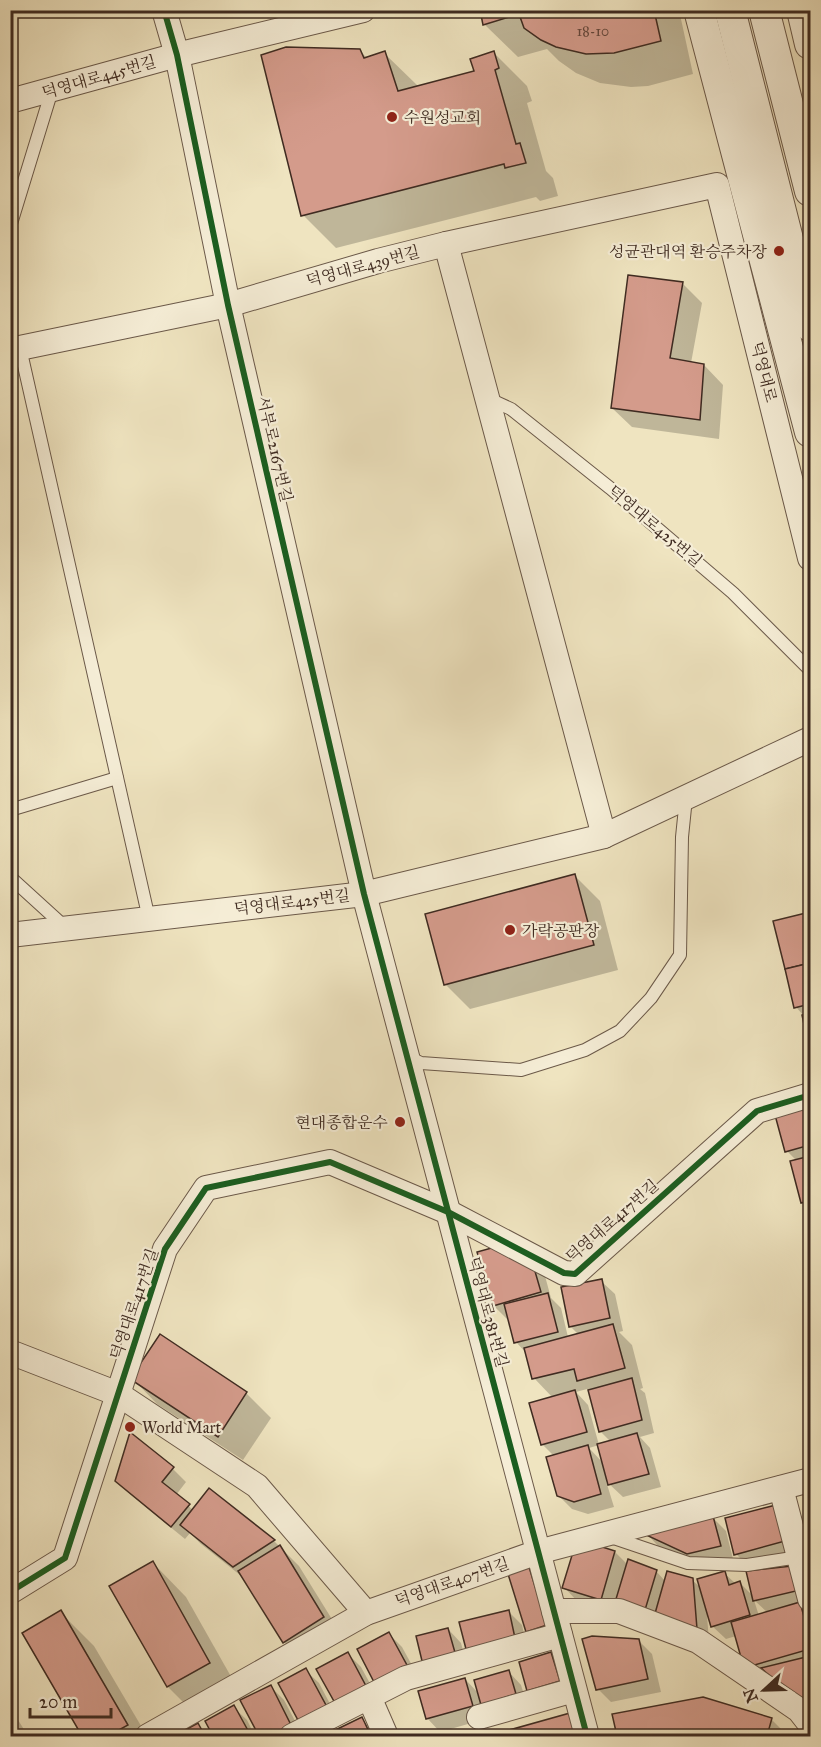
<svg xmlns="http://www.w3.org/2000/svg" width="821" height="1747" font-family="'IM FELL Great Primer','Noto Serif KR',serif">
	<rect width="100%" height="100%" fill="#efe4c0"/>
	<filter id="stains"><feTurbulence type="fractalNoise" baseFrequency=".00333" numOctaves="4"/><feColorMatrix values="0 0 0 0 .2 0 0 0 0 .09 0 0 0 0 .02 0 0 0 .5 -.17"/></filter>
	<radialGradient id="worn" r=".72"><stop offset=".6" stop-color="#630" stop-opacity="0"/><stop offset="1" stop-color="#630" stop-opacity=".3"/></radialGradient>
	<g fill="#0003" fill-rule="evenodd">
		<path d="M481,10h198l14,64 -45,12 -17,1 -31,-4 -24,-10 -17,-12 -12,-12 -29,8 -34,-33z"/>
		<path d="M360,51l7,7 17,-5 34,33 58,-14 18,-19 33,33 5,15 -5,2 19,68 7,7 5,18 -18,5 -4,-4 -200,51 -33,-33z"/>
		<path d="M682,283l20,20 -11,60 13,2 19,20 -4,54 -87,-12 -20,-19z"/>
		<path d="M575,876l25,25 18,69 -148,39 -25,-25z"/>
		<path d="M810,914v132l-7,-31 -7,-8 -21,-85z"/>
		<path d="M810,1107v103l-7,-8 -6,-41 -10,-10z"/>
		<path d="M506,1246l39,30 6,22 10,10 7,29 11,-2 -9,-9 31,-45 14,13 8,37 -4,1 13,13 11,43 -3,1 5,4 9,40 -14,4 10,11 11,39 -38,10 -17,-16 8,26 -26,7 -16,-5 -14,-14 -4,-39 -12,-12 11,-46 -19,-20 -7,-24 -11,-12 -7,-24 -2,1 -13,-13zM587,1389l3,3 10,39 11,11 -12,3 -11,-40 -12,-13zM599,1445l5,19 -15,-16z"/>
		<path d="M132,1378l114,15 25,25 -28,42 -86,-56z"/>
		<path d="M131,1434l42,35 13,13 -10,13 17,15 16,-20 65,51 25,25 44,71 -39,24 -20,-19 -39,-63 -44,-35 -11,-11 -5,6 -55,-45 -13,-13z"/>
		<path d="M776,1507l22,47 -49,13 -13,-13z"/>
		<path d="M712,1517l14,14 7,28 -31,7 -43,-19 -12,-13z"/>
		<path d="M596,1547l19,5 13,13 28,6 9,10 27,-1 9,8 23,-15 12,11 4,-1 14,14 37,-29 10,38 9,9v97l-45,-25 -29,-51 -10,3 -14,-13 -5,-11 2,26 -132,-40 -13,-14zM754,1600l14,13 -9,3z"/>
		<path d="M153,1563l33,34 56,99 -41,24 -33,-33 -57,-100z"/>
		<path d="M508,1611l14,14 6,26 -47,11z"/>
		<path d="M60,1612l34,34 53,90h-64l-59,-102z"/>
		<path d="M448,1629l13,14 7,26 -50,-31z"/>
		<path d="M389,1634l13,13 18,33 -44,3z"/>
		<path d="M638,1640l14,14 9,38 -50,10 -13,-13z"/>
		<path d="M347,1653l14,14 18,33 -30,16z"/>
		<path d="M551,1654l13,13 9,28 -45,-5z"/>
		<path d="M305,1670l14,13 20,38 -59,-37z"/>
		<path d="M508,1671l13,14 7,22 -88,25 -13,-14 38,-39 15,16z"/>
		<path d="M270,1686l14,14 19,36h-42l-19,-35z"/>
		<path d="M702,1698l70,22 16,16h-169l-5,-21z"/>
		<path d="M10,1707l18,29h-18z"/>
		<path d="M233,1707l14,13 8,16h-40l-8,-15z"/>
		<path d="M569,1715l20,21h-96z"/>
		<path d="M362,1719l15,17h-50z"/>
		<path d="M198,1725l11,11h-32z"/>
	</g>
	<g fill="#d49b8b" stroke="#3f2b21" stroke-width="1.5">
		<path d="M480,10h174l7,31 -47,12 -28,1 -30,-7 -15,-7 -17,-12 -5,-14 -36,11z"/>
		<path d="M286,47l74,2 4,9 21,-7 13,40 76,-20 -4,-12 24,-8 5,17 -4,2 21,74 4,-1 6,20 -21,5 -1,-4 -203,52 -40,-161z"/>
		<path d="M628,275l55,7 -13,76 34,6 -4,56 -89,-12z"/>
		<path d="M575,874l19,71 -150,40 -19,-71z"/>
		<path d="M810,912v51l-25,6 -12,-48z"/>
		<path d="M810,963v41l-16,4 -9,-39z"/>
		<path d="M810,1013v40l-8,-38z"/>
		<path d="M810,1105v40l-25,7 -10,-37z"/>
		<path d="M810,1156v45l-9,2 -11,-42z"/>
		<path d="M810,1211v27l-6,-26z"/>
		<path d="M506,1244l26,17 9,31 -48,14 -16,-54z"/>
		<path d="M602,1279l8,39 -41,9 -8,-40z"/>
		<path d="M548,1293l10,39 -44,11 -10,-39z"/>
		<path d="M613,1324l12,44 -48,13 -3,-12 -42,10 -8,-31z"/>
		<path d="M160,1334l87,58 -29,45 -88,-58z"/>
		<path d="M632,1378l10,42 -43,12 -11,-42z"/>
		<path d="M575,1390l12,42 -46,13 -12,-42z"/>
		<path d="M130,1432l44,35 -12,15 28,22 -19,23 -56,-46z"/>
		<path d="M637,1433l12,41 -41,11 -11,-41z"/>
		<path d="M588,1445l13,49 -27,8 -17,-6 -11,-39z"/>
		<path d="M209,1488l66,52 -42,27 -53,-42z"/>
		<path d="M776,1505l9,36 -51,14 -9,-37z"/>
		<path d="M713,1516l8,30 -34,8 -43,-20z"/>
		<path d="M280,1545l44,72 -41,26 -45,-72z"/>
		<path d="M596,1545l19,6 -14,49 -39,-12 11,-36z"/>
		<path d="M628,1559l29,11 -12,40 -29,-11z"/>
		<path d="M153,1561l57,102 -43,24 -58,-101z"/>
		<path d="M792,1566l4,25 -43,10 -7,-30z"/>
		<path d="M529,1567l18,58 -21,7 -18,-58z"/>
		<path d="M667,1571l26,7 4,51 -43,-12z"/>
		<path d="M725,1571l4,14 11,-4 10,34 -39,12 -14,-48z"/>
		<path d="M800,1602l10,37v10l-66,19 -13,-46z"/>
		<path d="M61,1610l67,115 -20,11h-26l-60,-103z"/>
		<path d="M509,1610l6,28 -49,11 -7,-27z"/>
		<path d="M448,1628l8,28 -33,9 -7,-29z"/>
		<path d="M389,1632l19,35 -33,17 -18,-35z"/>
		<path d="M592,1636l47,3 9,40 -52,11 -14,-51z"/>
		<path d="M348,1652l18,34 -31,17 -19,-34z"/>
		<path d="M551,1652l9,29 -33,10 -8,-29z"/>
		<path d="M810,1656v49l-5,2 -44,-39z"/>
		<path d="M306,1668l21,39 -28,15 -21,-39z"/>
		<path d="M509,1670l7,24 -35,11 -7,-25z"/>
		<path d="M465,1678l8,28 -47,13 -8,-28z"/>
		<path d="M271,1685l20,40 -22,11h-10l-19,-36z"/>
		<path d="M703,1697l69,21 -5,18h-150l-5,-22z"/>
		<path d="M234,1705l17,31h-38l-8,-15z"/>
		<path d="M570,1713l6,23h-88z"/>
		<path d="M362,1717l9,19h-48z"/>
		<path d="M198,1723l7,13h-31z"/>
	</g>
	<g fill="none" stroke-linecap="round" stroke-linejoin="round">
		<defs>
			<g id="service">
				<path d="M10,227l42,-137"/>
				<path d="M20,348l129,571"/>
				<path d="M487,398l24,11 99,79 123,105 77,77"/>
				<path d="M10,810l107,-32"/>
				<path d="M10,877l56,51"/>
				<path d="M408,1057l13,6 100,7 64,-20 35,-19 31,-33 29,-43 2,-118 4,-39"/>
				<path d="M611,1537l77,26 59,2 52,-8"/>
			</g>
			<g id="minor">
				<path d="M164,10l13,45 51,250 136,589 223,842"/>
				<path d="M10,101l167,-46 186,-45"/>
				<path d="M446,244l158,592"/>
				<path d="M10,350l218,-45 150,-44 68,-17 271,-59 93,373"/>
				<path d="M10,935l354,-41 240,-58 206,-97"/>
				<path d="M10,1352l108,42 139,92 109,127"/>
				<path d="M781,1488l29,111"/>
				<path d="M10,1592l55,-34 100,-309 41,-61 124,-26 118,50 116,61 11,1 182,-163 53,-16"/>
				<path d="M554,1611h65l79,30 101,69 11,14"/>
				<path d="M369,1697l17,39"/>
				<path d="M479,1717l95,-27"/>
				<path d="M148,1736l218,-123 172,-61 272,-72"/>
				<path d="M292,1736l114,-58 154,-43"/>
			</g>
			<g id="tertiary">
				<path d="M699,10l111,422"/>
				<path d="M730,10l80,316"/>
				<path d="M764,10l46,181"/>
				<path d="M802,10l8,34"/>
			</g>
		</defs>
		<use href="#service" stroke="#6b5949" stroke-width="14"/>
		<use href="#minor" stroke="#6b5949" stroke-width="26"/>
		<use href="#tertiary" stroke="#6b5949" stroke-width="32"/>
		<use href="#service" stroke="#f5edd6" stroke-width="12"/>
		<use href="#minor" stroke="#f5edd6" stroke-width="24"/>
		<use href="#tertiary" stroke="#f5edd6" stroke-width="30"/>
		<defs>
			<g id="cycleway">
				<path d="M164,10l13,45 51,250 136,589 223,842"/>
				<path d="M10,1592l55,-34 100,-309 41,-61 124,-26 118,50 116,61 11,1 182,-163 53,-16"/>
			</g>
		</defs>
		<use href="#cycleway" stroke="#f5edd6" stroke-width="10"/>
		<use href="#cycleway" stroke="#1b5e20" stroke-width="6"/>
	</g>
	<g fill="#8f2418" stroke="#f5edd6" stroke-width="2">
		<circle cx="392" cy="117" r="6"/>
		<circle cx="779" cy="251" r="6"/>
		<circle cx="510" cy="930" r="6"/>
		<circle cx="400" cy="1122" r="6"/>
		<circle cx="130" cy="1427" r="6"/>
	</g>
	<g text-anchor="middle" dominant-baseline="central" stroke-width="4.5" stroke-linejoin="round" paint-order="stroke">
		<g font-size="14" fill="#64473c">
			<text x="593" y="31">18-10</text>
		</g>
		<g font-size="16" fill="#3f2b21" stroke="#f5edd6">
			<text transform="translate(99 77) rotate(-16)">덕영대로445번길</text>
			<text transform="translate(363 266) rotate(-15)">덕영대로439번길</text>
			<text transform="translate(764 372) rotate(76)">덕영대로</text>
			<text transform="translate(275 449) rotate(77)">서부로2167번길</text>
			<text transform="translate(655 526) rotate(40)">덕영대로425번길</text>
			<text transform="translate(292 902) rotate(-7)">덕영대로425번길</text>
			<text transform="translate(612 1221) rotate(-41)">덕영대로417번길</text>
			<text transform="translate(134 1304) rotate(-71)">덕영대로417번길</text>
			<text transform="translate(488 1312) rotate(75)">덕영대로381번길</text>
			<text transform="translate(452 1582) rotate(-19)">덕영대로407번길</text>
		</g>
		<g font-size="16" fill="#3f2b21" stroke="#f5edd6" text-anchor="start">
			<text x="404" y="117">수원성교회</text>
			<text x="767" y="251" text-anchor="end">성균관대역 환승주차장</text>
			<text x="522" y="930">가락공판장</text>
			<text x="388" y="1122" text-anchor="end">현대종합운수</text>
			<text x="142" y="1427">World Mart</text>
		</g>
	</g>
	<rect width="821" height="1747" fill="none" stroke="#efe4c0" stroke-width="36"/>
	<rect x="12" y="12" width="797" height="1723" fill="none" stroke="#3f2b21" stroke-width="3"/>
	<rect x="18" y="18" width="785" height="1711" fill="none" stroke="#3f2b21" stroke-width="1.5"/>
	<g transform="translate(764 1690) rotate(248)" stroke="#f5edd6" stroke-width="4.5" paint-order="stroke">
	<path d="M0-4.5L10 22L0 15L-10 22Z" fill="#3f2b21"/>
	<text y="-9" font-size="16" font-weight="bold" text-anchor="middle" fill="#3f2b21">N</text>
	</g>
	<path d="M30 1708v9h81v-9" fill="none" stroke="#3f2b21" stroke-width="3"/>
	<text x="39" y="1708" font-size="18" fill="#3f2b21" stroke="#f5edd6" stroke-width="4.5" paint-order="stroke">20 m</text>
	<rect width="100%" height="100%" filter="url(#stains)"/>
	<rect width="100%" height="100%" fill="url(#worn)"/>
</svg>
